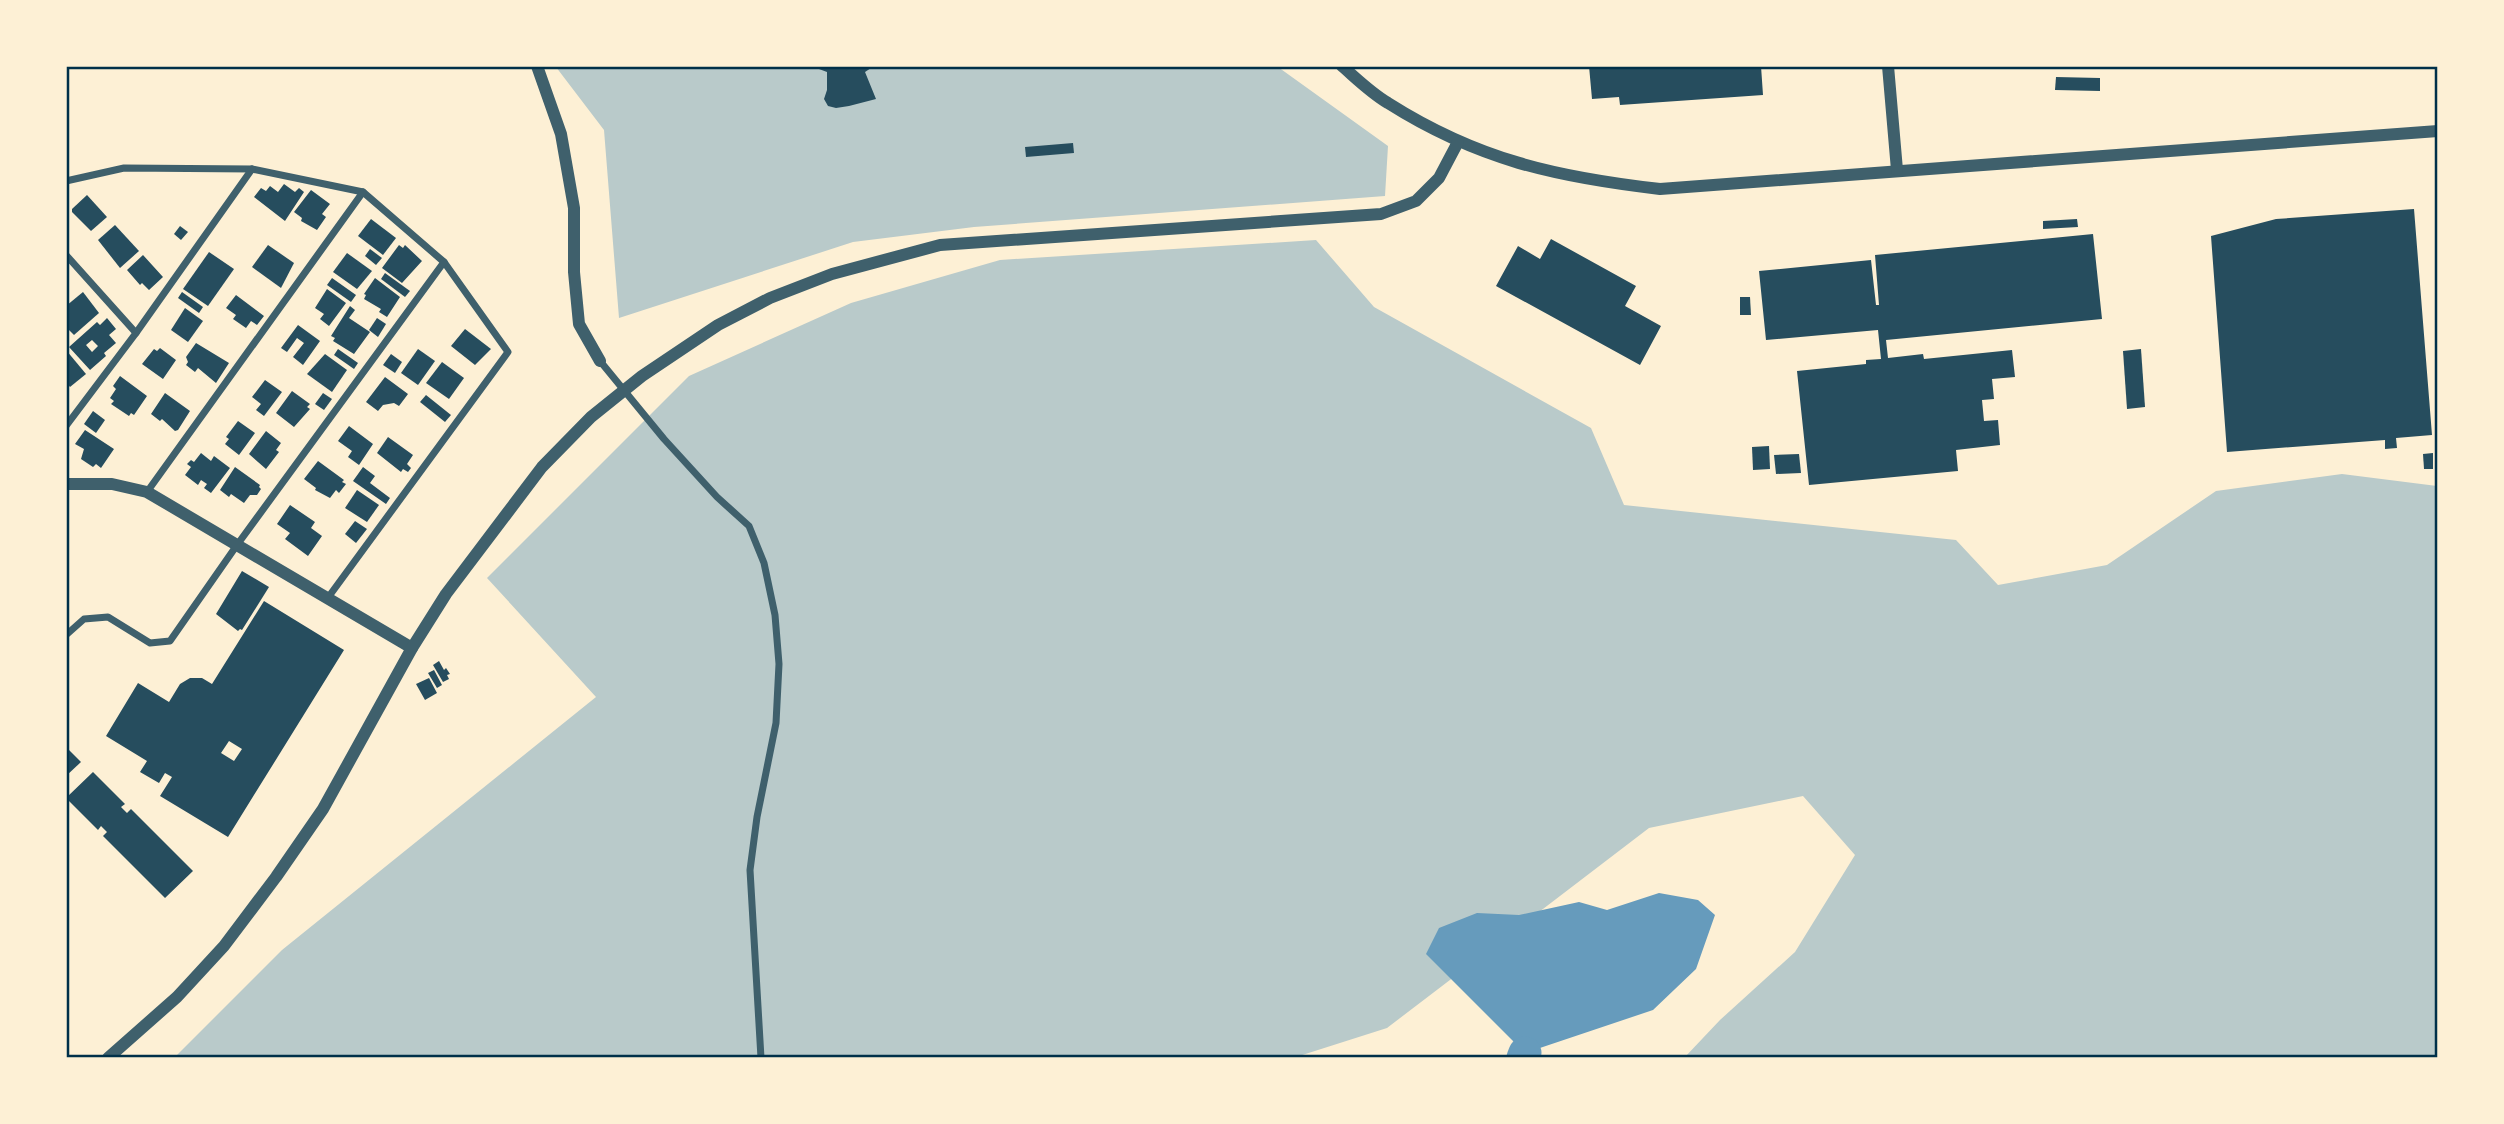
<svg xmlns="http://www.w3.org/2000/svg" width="2504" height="1124" font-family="Jost,sans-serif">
	<rect width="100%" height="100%" fill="#fdf0d5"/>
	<g fill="#b9caca">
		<path d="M556,67h722l110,79 -3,50 -411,31 -121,15 -234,76 -15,-188z"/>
		<path d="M1316,240l58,67 217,121 33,77 332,35 42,45 109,-20 109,-74 126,-17 95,12v571h-752l35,-37 75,-68 60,-97 -52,-59 -154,32 -262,200 -91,29 -1122,1 108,-108 314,-253 -109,-119 202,-202 162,-73 149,-43z"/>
	</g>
	<path fill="#669bbc" d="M1659,893l39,7 17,15 -19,54 -43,41 -128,43 -99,-99 13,-26 38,-15 42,2 60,-13 28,8z"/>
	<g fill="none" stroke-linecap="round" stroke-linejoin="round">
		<path stroke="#669bbc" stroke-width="33" d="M1523,1058l2,-5"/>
	</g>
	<g fill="#264d5e" fill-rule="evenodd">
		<path d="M811,66h63l-9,6 11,27 -27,7 -13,2 -8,-2 -4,-7 3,-9v-18z"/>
		<path d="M1589,66h172l2,29 -143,10 -1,-8 -27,2z"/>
		<path d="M2056,77l44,1v13l-45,-1z"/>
		<path d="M1073,143l1,10 -48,4 -1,-10z"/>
		<path d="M284,184l11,8 4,-4 5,4 -19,29 -31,-24 7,-9 5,3 4,-5 8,6z"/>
		<path d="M311,190l19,14 -8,10 4,3 -9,13 -16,-9 1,-3 -8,-6z"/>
		<path d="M87,195l20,22 -16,14 -19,-19v-3z"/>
		<path d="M2414,209l18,226 -36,3 1,10 -12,1v-9l-158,12 -16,-216 65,-17z"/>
		<path d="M371,219l25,19 -13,17 -25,-19z"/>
		<path d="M2077,219l1,8 -35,2v-8z"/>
		<path d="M115,225l24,26 -19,17 -22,-28z"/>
		<path d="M180,226l8,6 -7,8 -7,-6z"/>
		<path d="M2093,234l9,85 -216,21 2,18 35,-4 1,5 88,-9 3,27 -23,2 2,20 -12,1 2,21 14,-1 2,25 -44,5 2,21 -149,14 -12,-114 69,-7v-4l15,-1 -3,-29 -112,10 -7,-69 112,-11 5,45h3l-4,-50z"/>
		<path d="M1551,239l85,47 -11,20 36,20 -21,39 -144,-79 22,-40 22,13z"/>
		<path d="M268,245l26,18 -13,25 -29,-21z"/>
		<path d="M399,245l4,3 2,-3 17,16 -20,22 -20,-15z"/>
		<path d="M370,249l12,9 -6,7 -11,-9z"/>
		<path d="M209,252l25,17 -26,37 -25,-17z"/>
		<path d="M347,253l25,18 -15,18 -24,-17z"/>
		<path d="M143,255l20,22 -14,13 -7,-7 -2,2 -13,-15z"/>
		<path d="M385,273l25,18 -5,6 -24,-18z"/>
		<path d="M332,278l24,17 -5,7 -24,-17z"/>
		<path d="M375,278l25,19 -13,20 -8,-5 2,-3 -17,-10 2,-4 -2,-1z"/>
		<path d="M327,289l19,14 -17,23 -9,-7 4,-5 -9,-6z"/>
		<path d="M83,292l16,21 -25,22 -8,-8v-21z"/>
		<path d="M182,292l21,15 -4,6 -21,-15z"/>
		<path d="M236,295l28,21 -7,9 -6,-4 -5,7 -13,-9 3,-4 -10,-7z"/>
		<path d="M1740,297h10l1,18h-11z"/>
		<path d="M350,306l5,4 -6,8 21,14 -16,22 -21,-13 2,-3 -4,-2z"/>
		<path d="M185,308l18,13 -15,21 -17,-12z"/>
		<path d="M107,318l9,11 -7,6 7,8 -12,10 2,3 -16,14 -21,-23 28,-25 3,3zM92,340l6,6 -6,6 -6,-7z"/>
		<path d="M377,318l9,6 -8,13 -9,-7z"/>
		<path d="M298,325l22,16 -17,24 -10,-8 11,-14 -7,-5 -10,14 -6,-4z"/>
		<path d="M465,329l26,20 -16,16 -24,-19z"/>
		<path d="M196,343l33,20 -13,20 -18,-15 -3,4 -9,-7 2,-3 -2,-5z"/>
		<path d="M160,348l16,12 -13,19 -21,-15 12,-15 3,2z"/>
		<path d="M338,349l20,14 -4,6 -20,-14z"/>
		<path d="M418,349l17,12 -17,24 -17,-12z"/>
		<path d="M2141,349l4,58 -18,2 -4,-58z"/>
		<path d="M66,350l20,24 -16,13 -4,-5z"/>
		<path d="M325,354l22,16 -15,22 -25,-18z"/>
		<path d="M391,354l11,8 -7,11 -12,-8z"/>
		<path d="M442,362l22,16 -15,21 -23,-16z"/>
		<path d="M120,376l27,20 -13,19 -3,-2 -2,3 -18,-12 3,-3 -4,-3 6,-9 -3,-3z"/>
		<path d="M385,377l23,17 -9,12 -5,-3 -11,2 -5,6 -12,-9z"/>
		<path d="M265,380l17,12 -18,24 -8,-6 5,-6 -9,-7z"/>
		<path d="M292,391l18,13 -3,3 3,2 -16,18 -18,-14z"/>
		<path d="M165,393l25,18 -12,19 -3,1 -13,-12 -2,2 -9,-7z"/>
		<path d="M323,393l9,6 -8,11 -9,-6z"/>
		<path d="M426,395l25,20 -6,7 -25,-20z"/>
		<path d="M93,411l12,9 -9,13 -12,-9z"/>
		<path d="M238,421l17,12 -16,22 -14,-11 4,-5 -3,-2z"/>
		<path d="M349,426l24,18 -14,21 -11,-8 4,-6 -14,-10z"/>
		<path d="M85,430l29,19 -13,19 -5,-4 -3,3 -12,-8 3,-10 -9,-5z"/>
		<path d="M266,431l15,12 -5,7 3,2 -13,17 -17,-15z"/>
		<path d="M388,437l25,18 -6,9 4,4 -3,4 -5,-3 -2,3 -24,-19z"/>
		<path d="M1769,446l1,23 -17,1 -1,-23z"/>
		<path d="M201,453l10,8 3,-5 16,12 -19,25 -7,-5 3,-4 -6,-4 -3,5 -13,-10 6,-8 -4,-3 4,-4 3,2z"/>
		<path d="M2433,453v16h-9l-1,-15z"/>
		<path d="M1799,454l2,19 -25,1 -2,-19z"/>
		<path d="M318,461l26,19 -2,2 4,2 -7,9 -3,-3 -6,8 -15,-8 1,-2 -12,-9z"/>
		<path d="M235,467l25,18 -1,2 2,2 -4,6h-7l-6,8 -13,-9 -2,3 -9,-7z"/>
		<path d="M363,467l12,9 -5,7 20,15 -4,6 -33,-23z"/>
		<path d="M357,490l22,15 -12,17 -22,-14z"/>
		<path d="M290,505l25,17 -4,6 11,8 -14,20 -23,-17 5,-6 -13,-9z"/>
		<path d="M355,521l12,8 -11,14 -11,-9z"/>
		<path d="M242,571l27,16 -27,43 -2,-1 -2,2 -22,-17z"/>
		<path d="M264,601l80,49 -116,187 -68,-41 12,-19 -7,-4 -6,10 -19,-11 7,-11 -41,-25 32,-53 31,19 11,-18 10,-6h12l10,6zM229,741l13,8 -8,12 -13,-8z"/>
		<path d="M439,661l5,9 2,-2 4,6 -3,1 2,4 -6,3 -10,-17z"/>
		<path d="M434,670l8,15 -5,3 -9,-15z"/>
		<path d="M429,678l8,15 -12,7 -9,-16z"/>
		<path d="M66,747l15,15 -15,14z"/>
		<path d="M93,772l32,32 -4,3 6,6 4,-4 62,62 -28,27 -62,-62 4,-4 -6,-6 -3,4 -32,-32z"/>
	</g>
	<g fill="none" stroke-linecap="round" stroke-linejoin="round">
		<g stroke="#3f606c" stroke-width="7">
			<path d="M66,181l58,-13 128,1 111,23 81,70 64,90 -181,247"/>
			<path d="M66,255l70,78 -70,93"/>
			<path d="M136,333l116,-164"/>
			<path d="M600,361l64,78 53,58 32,29 15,37 11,52 4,49 -3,59 -19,94 -7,53 11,188"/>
			<path d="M147,492l216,-300"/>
			<path d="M66,635l18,-16 24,-2 42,26 20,-2 67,-96 207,-283"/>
		</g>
		<g stroke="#3f606c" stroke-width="12">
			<path d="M537,66l24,68 13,74v64l5,52 21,37"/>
			<path d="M1342,66c15,13 29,27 46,37 90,57 168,74 272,86l778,-58"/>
			<path d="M1888,66l9,104"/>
			<path d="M66,484h46l35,8 265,156"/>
			<path d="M108,1058l69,-61 47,-51 52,-69 47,-68 89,-161 34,-54 96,-127 49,-50 51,-41 76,-51 52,-27 62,-24 108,-29 441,-31 35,-13 23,-23 19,-36"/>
		</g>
	</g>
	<rect width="2504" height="1124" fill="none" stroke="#fdf0d5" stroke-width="136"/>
	<rect x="68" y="68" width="2368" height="988" fill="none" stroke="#003049" stroke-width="2.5"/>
</svg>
